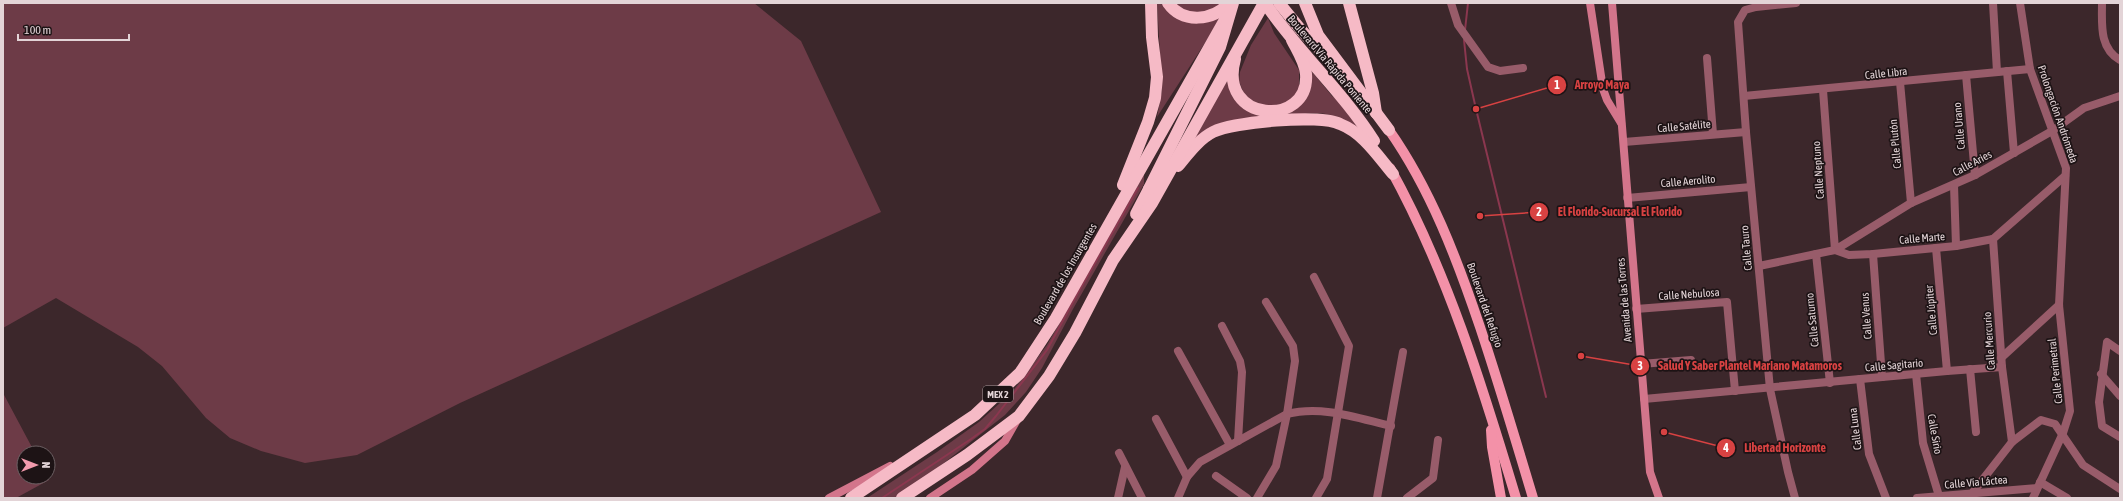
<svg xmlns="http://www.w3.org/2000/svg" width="2123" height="501" font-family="'Asap Condensed',sans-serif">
	<rect width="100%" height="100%" fill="#3c272b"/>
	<g fill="#6d3b47">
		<path d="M3,3h751l47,38 80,171 -421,191 -103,52 -52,8 -44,-12 -31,-13 -24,-20 -44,-52 -24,-19 -82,-49 -53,30z"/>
		<path d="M1157,3c7,0 9,2 14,6 21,16 28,18 52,6l-66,102 5,-27z"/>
		<path d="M1173,3h52l-9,7 -26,4z"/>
		<path d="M1268,18l6,15 25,37v20l-9,12 -26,6 -19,-12 -6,-15 1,-9 11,-27z"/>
		<path d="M1306,61l7,12 19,23 10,6 16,26c-32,-20 -43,-16 -79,-11l15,-7 6,-5z"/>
		<path d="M1230,76l20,36 14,5 -25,4 -55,30z"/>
		<path d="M1144,174v10l-10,18 -61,107 -31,59 -16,24 -21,23 -84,66 -25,17h-29l70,-46 42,-30 33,-30 35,-47z"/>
		<path d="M3,393l32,60h-11v24h23l2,3 -33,18h-13z"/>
	</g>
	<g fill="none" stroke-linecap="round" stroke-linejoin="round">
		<g stroke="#8b374f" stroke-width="2">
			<path d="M1465,30l3,-27"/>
			<path d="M1464,40l3,29 9,40 70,288"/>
			<path d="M882,498l89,-59 14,-10 11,-13 51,-66 32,-59 59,-103"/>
		</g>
		<g stroke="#985c6a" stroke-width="8">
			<path d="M1451,3l7,22 30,42 12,4 23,-3"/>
			<path d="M1993,3l4,69"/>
			<path d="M2020,3l10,66 36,99 -7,137 11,106 -7,22 -30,65"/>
			<path d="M2102,3c0,21 -3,45 18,57"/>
			<path d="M1707,58l6,76"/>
			<path d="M2007,71l7,82"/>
			<path d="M1966,75l9,100"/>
			<path d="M1900,82l11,121"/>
			<path d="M1823,90l12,160 76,-47 64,-28 77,-44 32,-23 36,-12"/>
			<path d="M1744,96l286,-27"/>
			<path d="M1624,142l122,-10"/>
			<path d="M1954,185l2,61"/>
			<path d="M1627,198l124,-11"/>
			<path d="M1993,239l9,128 10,75"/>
			<path d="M1936,248l11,123"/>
			<path d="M1816,254l14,129"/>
			<path d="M1873,254l9,123"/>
			<path d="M1759,266l76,-16 14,5 24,-1 83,-8 37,-7 72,-63"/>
			<path d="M1314,277l35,69 -22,133 -11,19"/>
			<path d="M1636,309l91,-7 8,89"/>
			<path d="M1222,326l18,35 2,11 -4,69"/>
			<path d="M1178,351l52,94"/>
			<path d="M2120,351l-13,-9 -8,60 3,24 18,11"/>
			<path d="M2001,358l58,-53"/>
			<path d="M1641,364l50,-4"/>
			<path d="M1970,369l6,63"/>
			<path d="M1916,374l7,69 16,53"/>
			<path d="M2101,374l19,22"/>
			<path d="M1860,379l9,75 17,44"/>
			<path d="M1644,399l303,-28 55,-4"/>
			<path d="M1156,419l31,58"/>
			<path d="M1119,453l23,45"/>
			<path d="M1216,476l31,22"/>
			<path d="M2040,482l27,16"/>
			<path d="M1973,492l39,-50 29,-22 14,4 28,41 37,24"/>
			<path d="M1118,498l7,-31"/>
			<path d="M1178,498l9,-21 13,-15 87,-48c35,-9 70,4 104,12"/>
			<path d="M1257,498l19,-32 11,-52 8,-53 -2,-15 -27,-44"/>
			<path d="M1377,498l26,-146"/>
			<path d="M1407,498l26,-20 5,-38"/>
			<path d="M1795,498l-7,-26 -18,-83 -24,-257 -8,-110 7,-12 11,-3 40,-4"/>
			<path d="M1917,498l120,-10"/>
		</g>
		<g stroke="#d3758b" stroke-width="8">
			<path d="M1590,3l13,86 4,11 14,23"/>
			<path d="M1612,3l38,469 9,26"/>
			<path d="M829,498l61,-32"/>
			<path d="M930,498l42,-28 33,-29 12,-21"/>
		</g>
		<g stroke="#f391a8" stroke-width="10">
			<path d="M1389,130c42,60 68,129 91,197 19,57 36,114 53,171"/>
			<path d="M1390,168c57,103 92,217 126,330"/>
			<path d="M1491,430l1,17 9,51"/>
		</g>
		<g stroke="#f6bac6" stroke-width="12">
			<path d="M1168,3c15,21 45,18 61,0"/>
			<path d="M1265,3c33,49 78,89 109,138"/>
			<path d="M1279,3l22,27 25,26"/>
			<path d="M1305,3l13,32 71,95"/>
			<path d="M1349,3l24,90 3,20"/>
			<path d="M1235,59c-18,64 75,69 71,15 -1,-12 -9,-24 -14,-34"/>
			<path d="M1178,166c10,-12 21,-27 35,-34 21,-10 106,-18 127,-8 23,9 37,31 53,50"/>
			<path d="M1123,185l25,-63 7,-24 2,-21 -5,-40 -1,-34"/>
			<path d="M1136,214l13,-25"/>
			<path d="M851,498l124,-83 45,-42 36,-55 170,-300"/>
			<path d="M902,498l65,-43 52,-39 30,-40 26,-43 38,-73 39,-57 112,-200"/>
		</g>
		<path stroke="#f6bac6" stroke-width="12" d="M1149,189l71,-142 13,-44"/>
	</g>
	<g text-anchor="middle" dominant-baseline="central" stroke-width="3.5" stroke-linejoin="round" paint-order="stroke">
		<rect fill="#1d1315" stroke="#a89a9d" stroke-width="1" x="983" y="386" width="30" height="16" rx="3"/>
		<g font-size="10" font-weight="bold" fill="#e3d4d7">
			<text x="998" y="394">MEX 2</text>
		</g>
		<g font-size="11" fill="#e3d4d7" stroke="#1d1315">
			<text transform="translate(1330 64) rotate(50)">Boulevard Vía Rápida Poniente</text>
			<text transform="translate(1886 73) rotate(-6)">Calle Libra</text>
			<text transform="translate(2058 114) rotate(71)">Prolongación Andrómeda</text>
			<text transform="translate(1684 126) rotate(-5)">Calle Satélite</text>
			<text transform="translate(1959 126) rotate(-95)">Calle Urano</text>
			<text transform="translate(1895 144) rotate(-95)">Calle Plutón</text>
			<text transform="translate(1972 163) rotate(-28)">Calle Aries</text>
			<text transform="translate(1818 170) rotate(-94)">Calle Neptuno</text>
			<text transform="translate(1688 181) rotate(-5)">Calle Aerolito</text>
			<text transform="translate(1922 238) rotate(-5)">Calle Marte</text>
			<text transform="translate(1746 248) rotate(-95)">Calle Tauro</text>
			<text transform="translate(1065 274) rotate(-60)">Boulevard de los Insurgentes</text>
			<text transform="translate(1689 294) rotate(-4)">Calle Nebulosa</text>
			<text transform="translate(1624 300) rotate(-95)">Avenida de las Torres</text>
			<text transform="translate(1485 305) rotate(71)">Boulevard del Refugio</text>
			<text transform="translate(1931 310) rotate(-95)">Calle Júpiter</text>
			<text transform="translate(1866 316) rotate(-94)">Calle Venus</text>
			<text transform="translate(1812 320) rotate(-96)">Calle Saturno</text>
			<text transform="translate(1989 341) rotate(-94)">Calle Mercurio</text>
			<text transform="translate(1894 365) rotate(-5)">Calle Sagitario</text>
			<text transform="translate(2055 371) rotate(-96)">Calle Perimetral</text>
			<text transform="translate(1855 429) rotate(-97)">Calle Luna</text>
			<text transform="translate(1935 434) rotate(80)">Calle Sirio</text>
			<text transform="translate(1976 482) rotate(-5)">Calle Vía Láctea</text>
		</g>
	</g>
	<path fill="none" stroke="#d84242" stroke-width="1.5" d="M1476 109L1557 85M1480 216L1539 212M1581 356L1640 366M1664 432L1726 448"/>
	<g fill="#d84242" stroke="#1d1315" stroke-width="1.5">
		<circle cx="1476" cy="109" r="4"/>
		<circle cx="1480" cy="216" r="4"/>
		<circle cx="1581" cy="356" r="4"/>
		<circle cx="1664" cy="432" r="4"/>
		<circle cx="1557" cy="85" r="10"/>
		<circle cx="1539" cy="212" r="10"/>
		<circle cx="1640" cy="366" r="10"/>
		<circle cx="1726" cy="448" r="10"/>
	</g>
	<g font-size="12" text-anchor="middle" font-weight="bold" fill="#fff">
		<text x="1557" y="89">1</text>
		<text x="1539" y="216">2</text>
		<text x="1640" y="370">3</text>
		<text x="1726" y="452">4</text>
	</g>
	<g font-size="12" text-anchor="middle" font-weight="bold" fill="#d84242" stroke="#1d1315" stroke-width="3.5" stroke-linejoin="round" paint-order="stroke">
		<text x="1602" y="89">Arroyo Maya</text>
		<text x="1620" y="216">El Florido-Sucursal El Florido</text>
		<text x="1750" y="370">Salud Y Saber Plantel Mariano Matamoros</text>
		<text x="1785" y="452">Libertad Horizonte</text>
	</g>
	<rect width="2123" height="501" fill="none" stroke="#e3d4d7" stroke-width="8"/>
	<g transform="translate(36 465) rotate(90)"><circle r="19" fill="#1d1315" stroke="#6c6063"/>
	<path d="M0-3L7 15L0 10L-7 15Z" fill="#f29aad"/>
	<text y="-6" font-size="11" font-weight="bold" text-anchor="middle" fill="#e3d4d7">N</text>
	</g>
	<path d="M18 34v6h111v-6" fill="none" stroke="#e3d4d7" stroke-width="2"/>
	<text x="24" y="34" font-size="12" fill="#e3d4d7" stroke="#1d1315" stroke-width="3" paint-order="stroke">100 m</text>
</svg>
